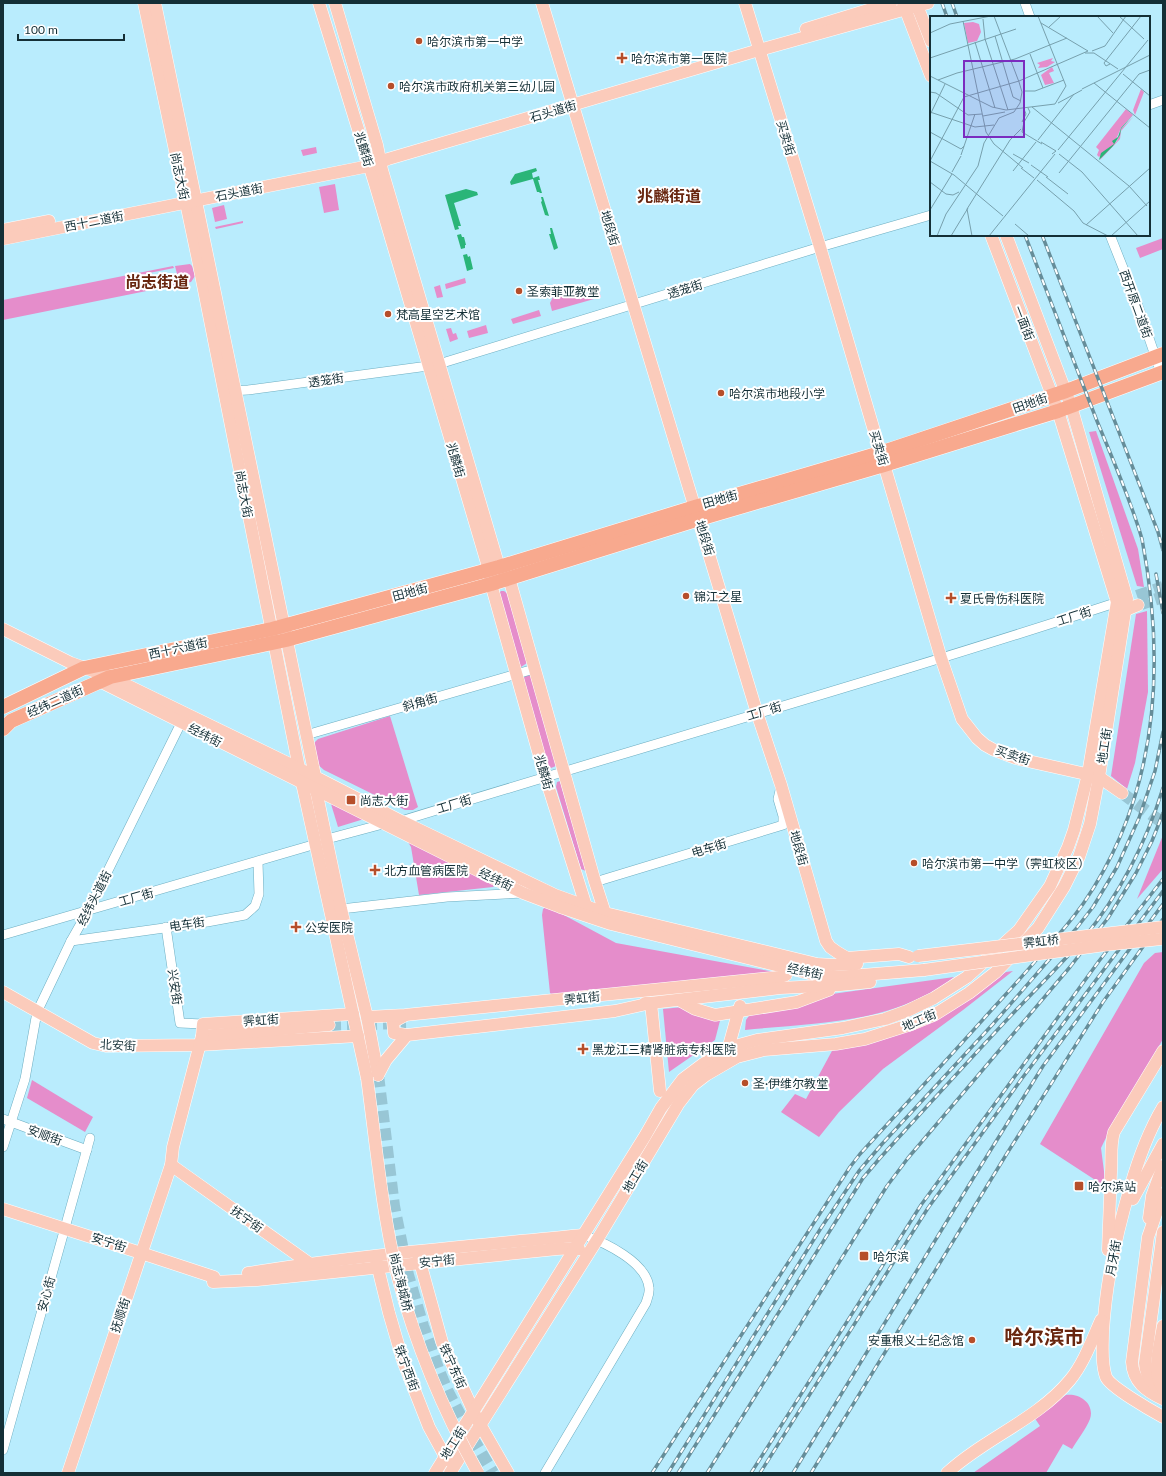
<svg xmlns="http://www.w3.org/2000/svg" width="1166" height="1476" font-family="Lato,'Noto Sans SC',sans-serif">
	<rect width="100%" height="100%" fill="#b9ecfd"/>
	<g fill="#e58dcb">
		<path d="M316,147l1,6 -14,3 -2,-6z"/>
		<path d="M335,184l4,26 -15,3 -5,-26z"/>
		<path d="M224,205l3,14 -12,3 -3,-14z"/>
		<path d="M243,221v2l-27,6 -1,-2z"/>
		<path d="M1163,238v11l-23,9 -4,-10z"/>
		<path d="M190,264l2,2 3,10 -4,6 -188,38v-20l170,-34 1,2 -25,5c-6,4 -6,8 -4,14l5,1 29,-6 -4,-16z"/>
		<path d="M465,278l1,5 -20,6 -1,-5z"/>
		<path d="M440,285l3,12 -6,1 -3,-11z"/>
		<path d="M579,287l3,9 17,-5 2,6 -49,14 -2,-8 4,-8z"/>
		<path d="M539,310l2,6 -28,8 -2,-5z"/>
		<path d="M486,325l2,8 -19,5 -2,-7z"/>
		<path d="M451,328l2,6 3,-1 2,6 -8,3 -4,-13z"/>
		<path d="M1096,431l42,118 6,38 -7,-1 -48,-154z"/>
		<path d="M501,591h3l4,3 19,69 -6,4 -3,-1 -20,-72z"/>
		<path d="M1147,611l1,81 -13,71 -8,26 -16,-13 25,-162z"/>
		<path d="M526,675h5l25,91 -5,2 -3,-1 -26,-87z"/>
		<path d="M390,716l26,85 2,6 -5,3h-8l-81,-40 -8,-7 -2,-20 4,-4z"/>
		<path d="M560,781l26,90 -5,-2 -25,-82 1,-5z"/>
		<path d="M331,804l33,15 -26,8z"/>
		<path d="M1163,835v34l-26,30z"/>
		<path d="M406,836l89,49 -2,2 -74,8 -8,-48 -3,-5z"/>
		<path d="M547,906l69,37 159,29 -221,25 -4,-4 -8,-78 1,-6z"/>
		<path d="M1163,952v87l-27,48 -21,32 -14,29 5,39 -66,-43 104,-181 11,-10z"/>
		<path d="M1013,971l-50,39 -80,59 -44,43 -20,25 -38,-25 14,-18 11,5 27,-50 132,-47 41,-30z"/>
		<path d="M954,977c-11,9 -23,16 -36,22 -53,25 -116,25 -173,31l1,-10 5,-7 81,-19z"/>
		<path d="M683,1007l39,6 -7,27 -46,32 -6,-63z"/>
		<path d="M32,1080l61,37 -8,15 -58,-34z"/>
		<path d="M1066,1395c14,-2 29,9 24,24 -4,10 -12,20 -18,30l-9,-5 -17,29h-73l67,-47 -6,-9z"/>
	</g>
	<g fill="#2ab578">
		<path d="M536,168l1,3 -5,2 1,5 6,-2 1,4h-2l4,13h-2l-1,-1h-2l-4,-13 -22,6 -1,-3 5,-8z"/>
		<path d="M466,189l11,3 1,3 -24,8 7,23h-3l1,3 -4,1 -10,-35z"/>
		<path d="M541,197h2l6,19 -4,-1 -4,-13 1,-1z"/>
		<path d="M550,228h2l6,20 -4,2 -5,-16h2z"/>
		<path d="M461,234l1,3h2l2,8h-1v3l-4,1 -4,-14z"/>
		<path d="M467,254l1,3 2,-1 3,13 -6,2 -4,-16z"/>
	</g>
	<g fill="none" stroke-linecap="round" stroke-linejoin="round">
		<g stroke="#98c6d5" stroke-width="12" stroke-dasharray="12 6" stroke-linecap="butt">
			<path d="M1137,596l26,-9"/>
			<path d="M1138,605l25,-8"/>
			<path d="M1122,793l41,30"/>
			<path d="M329,1025l77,-2"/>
			<path d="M378,1075l16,131 14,69 15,51 16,45 9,21 21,40 24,41"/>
		</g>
		<defs>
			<g id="minor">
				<path d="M1025,3l5,14"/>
				<path d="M1149,105l14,-5"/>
				<path d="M1110,235l27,68 24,70"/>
				<path d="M439,364l381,-117 111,-32"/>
				<path d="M230,391l18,-1 180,-24"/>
				<path d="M306,735l228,-66"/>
				<path d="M401,821c240,-74 482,-142 720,-220"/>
				<path d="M327,839l56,-15"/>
				<path d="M595,882l188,-57v-9l-5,-17 3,-13"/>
				<path d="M341,909l106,-12 76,-4"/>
				<path d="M166,927l14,96 23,1"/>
				<path d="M3,935l313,-91"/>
				<path d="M71,941l136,-19 38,-7 10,-9 4,-12 -1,-32"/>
				<path d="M3,1119l84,31"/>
				<path d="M3,1147l22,-68 12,-67 34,-71 17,-30 93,-188"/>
				<path d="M3,1450l87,-312"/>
				<path d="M545,1473l101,-170c1,-4 4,-10 3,-15 -2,-26 -45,-46 -66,-53"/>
			</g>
			<g id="major">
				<path d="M144,3l54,257 104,523 65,295"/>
				<path d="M155,3l160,773 1,14 25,119 26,108 11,58"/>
				<path d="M319,3l56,181 114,386 2,14 54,192 41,130 5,11"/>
				<path d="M335,3l42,142 5,25 117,397 10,11 86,304 10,31"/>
				<path d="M542,3l215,710 24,72 45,156 4,6 7,5 10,6 52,-4 10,3"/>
				<path d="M745,3l75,244 121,411 21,61 15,19 8,7 9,5 21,8 84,19 23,16"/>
				<path d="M903,3l28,73"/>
				<path d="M916,3l15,38"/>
				<path d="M806,29l85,-26"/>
				<path d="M3,230l46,-9"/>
				<path d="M3,239l366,-73 19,-7 371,-109 169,-47"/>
				<path d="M1121,606l5,4 12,-5"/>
				<path d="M3,629l68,34 39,14 190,92 101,52 154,74 50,18 212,51 16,1 24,-1"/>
				<path d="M99,681l424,212 37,14 51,17 201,50 25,3 87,-7"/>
				<path d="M3,992l90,51 13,3 93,-1 159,-9"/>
				<path d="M679,1000l16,9 20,6 82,-13 32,-12"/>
				<path d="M645,1003h6l9,88"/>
				<path d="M404,1016l-11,6 1,11 13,2"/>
				<path d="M367,1017l38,-2 375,-38 6,-2 1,-4 -4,-5"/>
				<path d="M202,1036l127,-11"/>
				<path d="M728,1049l12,-43"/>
				<path d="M378,1075l8,-15 21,-25 208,-24 36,-8 129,-15 60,-3 30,-3"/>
				<path d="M1163,1107c-15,25 -25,53 -33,81 -14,47 -24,95 -27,143 0,15 -2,32 3,46 4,10 46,34 57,40"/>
				<path d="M171,1165l142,101"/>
				<path d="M1163,1194l-15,43 -16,125c1,20 14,29 31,37"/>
				<path d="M1133,1199l30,-55"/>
				<path d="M3,1209l138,44 73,24"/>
				<path d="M1149,1218l3,-22 11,-30"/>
				<path d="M1163,1232l-18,131c1,14 7,21 18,28"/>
				<path d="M1108,1250c1,-26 2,-52 3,-78 1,-14 -1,-27 3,-40l49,-81"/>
				<path d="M418,1255l24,87 35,77 31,54"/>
				<path d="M376,1260l13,53 14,48 26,66 18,33"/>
				<path d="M248,1273c111,-18 223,-27 335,-38"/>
				<path d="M213,1282l44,-2 300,-31 18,-1 4,1"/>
				<path d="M1163,1326c-3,20 -12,45 0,63"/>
				<path d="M68,1473l103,-308 2,-18 29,-111 1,-12 150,-10"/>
				<path d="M435,1473l210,-337 16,-28 22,-29 20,-15 32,-18 22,-6 86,-12 42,-9 22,-8 27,-13 33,-21 52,-47 31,-44 18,-39 6,-17 14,-56 29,-172 -59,-191 -67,-176"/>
				<path d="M450,1473l147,-233 82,-137 14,-18 13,-10 31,-18 27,-7 72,-6 29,-5 47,-15 22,-9 35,-22 27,-21 42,-44 26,-41 15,-30 11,-33 9,-47 28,-178 -56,-193 -65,-171"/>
				<path d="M947,1473c38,-35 90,-53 123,-93 14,-17 22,-40 31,-60"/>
			</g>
			<g id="highway">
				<path d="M3,707l81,-39 188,-39 227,-62 196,-60 185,-54 186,-62 97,-37"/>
				<path d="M3,729l8,-8 99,-44 176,-37 205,-56 208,-65 185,-54 174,-54 105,-39"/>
			</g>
		</defs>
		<use href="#minor" stroke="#6daec1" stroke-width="10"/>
		<use href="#major" stroke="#fff" stroke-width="13"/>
		<use href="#highway" stroke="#fff" stroke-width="15"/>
		<use href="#minor" stroke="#fff" stroke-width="9"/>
		<use href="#major" stroke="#fbcbbb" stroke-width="12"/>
		<use href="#highway" stroke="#f8a98e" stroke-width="14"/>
		<defs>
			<g id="rail">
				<path d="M942,3l5,14"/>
				<path d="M952,3l5,14"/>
				<path d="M1042,235l116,297 5,18"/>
				<path d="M1156,574l7,39"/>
				<path d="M652,1473l198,-306 10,-13c42,-46 85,-92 127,-139 19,-21 38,-41 56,-63 14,-15 28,-31 40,-48 75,-109 83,-239 59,-365 -12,-41 -29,-79 -45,-118 -24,-62 -48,-124 -72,-186"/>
				<path d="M668,1473l153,-245 38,-57 23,-27 111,-120 61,-70 21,-24 18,-23 24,-40 22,-49 16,-47 8,-39"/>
				<path d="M678,1473l185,-295 17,-20c40,-44 81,-89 122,-133 27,-29 55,-56 81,-86 37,-45 63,-96 80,-151"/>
				<path d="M707,1473l180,-287 21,-28 162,-191 38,-49 28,-45 16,-32 11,-28"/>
				<path d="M751,1473l170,-268 178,-244 64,-82"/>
				<path d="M760,1473l168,-265 95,-131 140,-186"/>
				<path d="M793,1473l184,-301 66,-106 120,-162"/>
				<path d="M811,1473l195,-318 97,-153 60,-83"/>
			</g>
		</defs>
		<use href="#rail" stroke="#668d99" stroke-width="3.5"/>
		<use href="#rail" stroke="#fff" stroke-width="2" stroke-dasharray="6" stroke-linecap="butt"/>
		<defs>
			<g id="major-bridge">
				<path d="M918,956l245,-29"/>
				<path d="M924,970l181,-25 56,-6"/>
				<path d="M367,1078c9,66 15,135 31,200 18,68 46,134 80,195"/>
			</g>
		</defs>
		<use href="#major-bridge" stroke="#fff" stroke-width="13" stroke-linecap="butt"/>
		<use href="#major-bridge" stroke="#fbcbbb" stroke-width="12"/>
	</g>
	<g fill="#b64e2a" stroke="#fff" stroke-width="1.5">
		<circle cx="419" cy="41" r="4"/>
		<path d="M620 52h4v4h4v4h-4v4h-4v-4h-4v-4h4z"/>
		<circle cx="391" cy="86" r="4"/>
		<circle cx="519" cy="291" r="4"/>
		<circle cx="388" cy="314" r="4"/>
		<circle cx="721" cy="393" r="4"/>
		<circle cx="686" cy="596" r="4"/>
		<path d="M949 592h4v4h4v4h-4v4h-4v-4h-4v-4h4z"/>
		<rect x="346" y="795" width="10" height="10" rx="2"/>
		<circle cx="914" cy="863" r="4"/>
		<path d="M373 864h4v4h4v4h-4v4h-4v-4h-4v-4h4z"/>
		<path d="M294 921h4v4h4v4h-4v4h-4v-4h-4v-4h4z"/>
		<path d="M581 1043h4v4h4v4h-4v4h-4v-4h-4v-4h4z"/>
		<circle cx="745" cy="1083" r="4"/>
		<rect x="1074" y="1181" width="10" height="10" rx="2"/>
		<rect x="859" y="1251" width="10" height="10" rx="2"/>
		<circle cx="972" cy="1340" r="4"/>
	</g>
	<g text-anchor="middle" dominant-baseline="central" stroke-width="4" stroke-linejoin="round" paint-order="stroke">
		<g font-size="12" fill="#142f36" stroke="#fff" text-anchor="start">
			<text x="427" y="41">哈尔滨市第一中学</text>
			<text x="631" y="58">哈尔滨市第一医院</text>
			<text x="399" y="86">哈尔滨市政府机关第三幼儿园</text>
			<text x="527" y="291">圣索菲亚教堂</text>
			<text x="396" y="314">梵高星空艺术馆</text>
			<text x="729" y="393">哈尔滨市地段小学</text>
			<text x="694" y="596">锦江之星</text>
			<text x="960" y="598">夏氏骨伤科医院</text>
			<text x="360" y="800">尚志大街</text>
			<text x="922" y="863">哈尔滨市第一中学（霁虹校区）</text>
			<text x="384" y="870">北方血管病医院</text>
			<text x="305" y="927">公安医院</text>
			<text x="592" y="1049">黑龙江三精肾脏病专科医院</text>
			<text x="753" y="1083">圣·伊维尔教堂</text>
			<text x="1088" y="1186">哈尔滨站</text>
			<text x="873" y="1256">哈尔滨</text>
			<text x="964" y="1340" text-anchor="end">安重根义士纪念馆</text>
		</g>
		<g font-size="12" fill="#142f36" stroke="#fff">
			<text transform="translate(553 111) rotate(-16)">石头道街</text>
			<text transform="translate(786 138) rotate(73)">买卖街</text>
			<text transform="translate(364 149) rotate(73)">兆麟街</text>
			<text transform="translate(180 176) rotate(78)">尚志大街</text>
			<text transform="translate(239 192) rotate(-11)">石头道街</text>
			<text transform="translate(94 221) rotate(-11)">西十二道街</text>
			<text transform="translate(610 228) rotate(73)">地段街</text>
			<text transform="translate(685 289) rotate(-17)">透笼街</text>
			<text transform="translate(1136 304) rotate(70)">西开原二道街</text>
			<text transform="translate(1024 323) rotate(69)">一面街</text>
			<text transform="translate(326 380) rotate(-8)">透笼街</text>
			<text transform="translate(1030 403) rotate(-19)">田地街</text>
			<text transform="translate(879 448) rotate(73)">买卖街</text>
			<text transform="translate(456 460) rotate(74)">兆麟街</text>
			<text transform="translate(244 494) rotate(79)">尚志大街</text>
			<text transform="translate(720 499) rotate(-16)">田地街</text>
			<text transform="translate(705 538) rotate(73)">地段街</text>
			<text transform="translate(410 592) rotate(-15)">田地街</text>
			<text transform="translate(1074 616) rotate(-18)">工厂街</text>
			<text transform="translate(178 648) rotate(-12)">西十六道街</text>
			<text transform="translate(55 701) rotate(-24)">经纬二道街</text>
			<text transform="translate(420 702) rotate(-16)">斜角街</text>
			<text transform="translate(764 711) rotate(-17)">工厂街</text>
			<text transform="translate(205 735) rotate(27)">经纬街</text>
			<text transform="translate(1104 746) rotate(-81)">地工街</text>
			<text transform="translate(1013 755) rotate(18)">买卖街</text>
			<text transform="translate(544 772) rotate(74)">兆麟街</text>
			<text transform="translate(454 804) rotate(-17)">工厂街</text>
			<text transform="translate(709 848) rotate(-17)">电车街</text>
			<text transform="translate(799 848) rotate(74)">地段街</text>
			<text transform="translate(496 879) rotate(26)">经纬街</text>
			<text transform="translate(136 897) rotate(-16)">工厂街</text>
			<text transform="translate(94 898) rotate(-63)">经纬头道街</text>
			<text transform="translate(187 924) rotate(-8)">电车街</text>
			<text transform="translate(1041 941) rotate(-7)">霁虹桥</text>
			<text transform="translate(805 971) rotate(12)">经纬街</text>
			<text transform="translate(175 987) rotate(82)">兴安街</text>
			<text transform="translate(582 998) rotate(-6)">霁虹街</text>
			<text transform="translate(261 1020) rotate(-4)">霁虹街</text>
			<text transform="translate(919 1020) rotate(-23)">地工街</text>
			<text transform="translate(118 1045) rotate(3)">北安街</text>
			<text transform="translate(45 1135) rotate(20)">安顺街</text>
			<text transform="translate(635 1176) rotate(-59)">地工街</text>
			<text transform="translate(247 1219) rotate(35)">抚宁街</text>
			<text transform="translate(109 1242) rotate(18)">安宁街</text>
			<text transform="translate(1113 1258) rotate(-80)">月牙街</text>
			<text transform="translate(437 1261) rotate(-6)">安宁街</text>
			<text transform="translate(401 1282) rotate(76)">尚志海城桥</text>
			<text transform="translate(46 1294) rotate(-75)">安心街</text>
			<text transform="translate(120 1315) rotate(-72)">抚顺街</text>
			<text transform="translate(453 1366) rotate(66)">铁宁东街</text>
			<text transform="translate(407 1368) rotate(70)">铁宁西街</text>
			<text transform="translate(453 1443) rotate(-58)">地工街</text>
		</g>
		<g font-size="16" font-weight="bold" fill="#68260f" stroke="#fff">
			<text x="669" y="195">兆麟街道</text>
			<text x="157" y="281">尚志街道</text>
		</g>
		<g font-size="20" font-weight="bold" fill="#68260f" stroke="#fff">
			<text x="1044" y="1336">哈尔滨市</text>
		</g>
	</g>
	<g transform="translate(930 16)">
		<rect width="220" height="220" fill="#b9ecfd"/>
		<path d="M43,6l6,2 2,8 -4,9 -9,2 -4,-20zM123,42l-2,3 4,1 -8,5 -9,1 2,-3 -3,-2zM122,51l2,4 -5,2 5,10 -9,2 -4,-10zM211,73l3,3 -9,23 -2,-5zM196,93l7,6 -12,13 -7,16 -15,13 -2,-2 2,-5 -3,-3zM204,100l-13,15 -1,8 -20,21 2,-6 15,-13 4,-12z" fill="#e58dcb"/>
		<path d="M203,99l-12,14 -1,6 -7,11 -14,14 2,-7 13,-9 -2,-3 6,-4 3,-9z" fill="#2ab578"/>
		<path fill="none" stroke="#77a0ad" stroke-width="1" d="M167,0l16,17M189,0l25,23M53,3l2,20 23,71M33,5l23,111 8,12 29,24M111,7l47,28M119,11l12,-11M0,17l20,-9 41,-8M65,20l18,61 8,4M45,26l20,66M162,35l13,-5 21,-30M155,37h9l24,16M100,38l13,34M0,42l86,-29M180,48l-4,2 -2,-3 37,-47M193,58l27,22M0,60l62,31 14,3 49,-6 11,-18 -28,-70M8,64l19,-7 58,-14 52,-21M164,67l56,45M152,73l68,-34M95,75h10l29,-11M0,76l6,1 32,22 14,-1M128,87l24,-13M102,91l97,79 18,20M98,92l2,4 -6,10 -2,10 20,12M0,96l45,15M0,99l15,-31M53,100l22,-4M92,106l4,-8 -2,-5M45,111l19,-2M0,116l31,17 3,-3M108,124l36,-46M111,126l15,9 -4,3M128,134l90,-110M83,138l16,9M129,138l23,18 56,64M31,139l14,-41M101,149l17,12M91,152l13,10M83,155l23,-29M22,156l9,-16M129,157l80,-99 11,-4M116,161l22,17M107,164l37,31 9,12 25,13M0,166l16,12 7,1 6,-3M0,194l22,-36M73,200l-49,-41 -24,-14 34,-64 55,-16 69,-30M85,208l14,12M156,209l64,-57M7,220l9,-22 32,-48 6,-23 15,-25 15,-6 6,-9 2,-11 -3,-10 -25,-66M21,220l17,-28M42,220l-5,-27 43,-69 11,-11M59,220l66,-82M181,220l39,-35"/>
		<path fill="#7b2cbf" fill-opacity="0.15" stroke="#7b2cbf" stroke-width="2" d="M34,45h60v76h-60z"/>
		<rect width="220" height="220" fill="none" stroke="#142f36" stroke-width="2"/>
	</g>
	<rect width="1166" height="1476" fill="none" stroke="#142f36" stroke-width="8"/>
	<path d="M18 34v6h106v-6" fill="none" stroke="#142f36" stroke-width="2"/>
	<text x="24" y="34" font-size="12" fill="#142f36" stroke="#ffffff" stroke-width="3" paint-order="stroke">100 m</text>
</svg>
